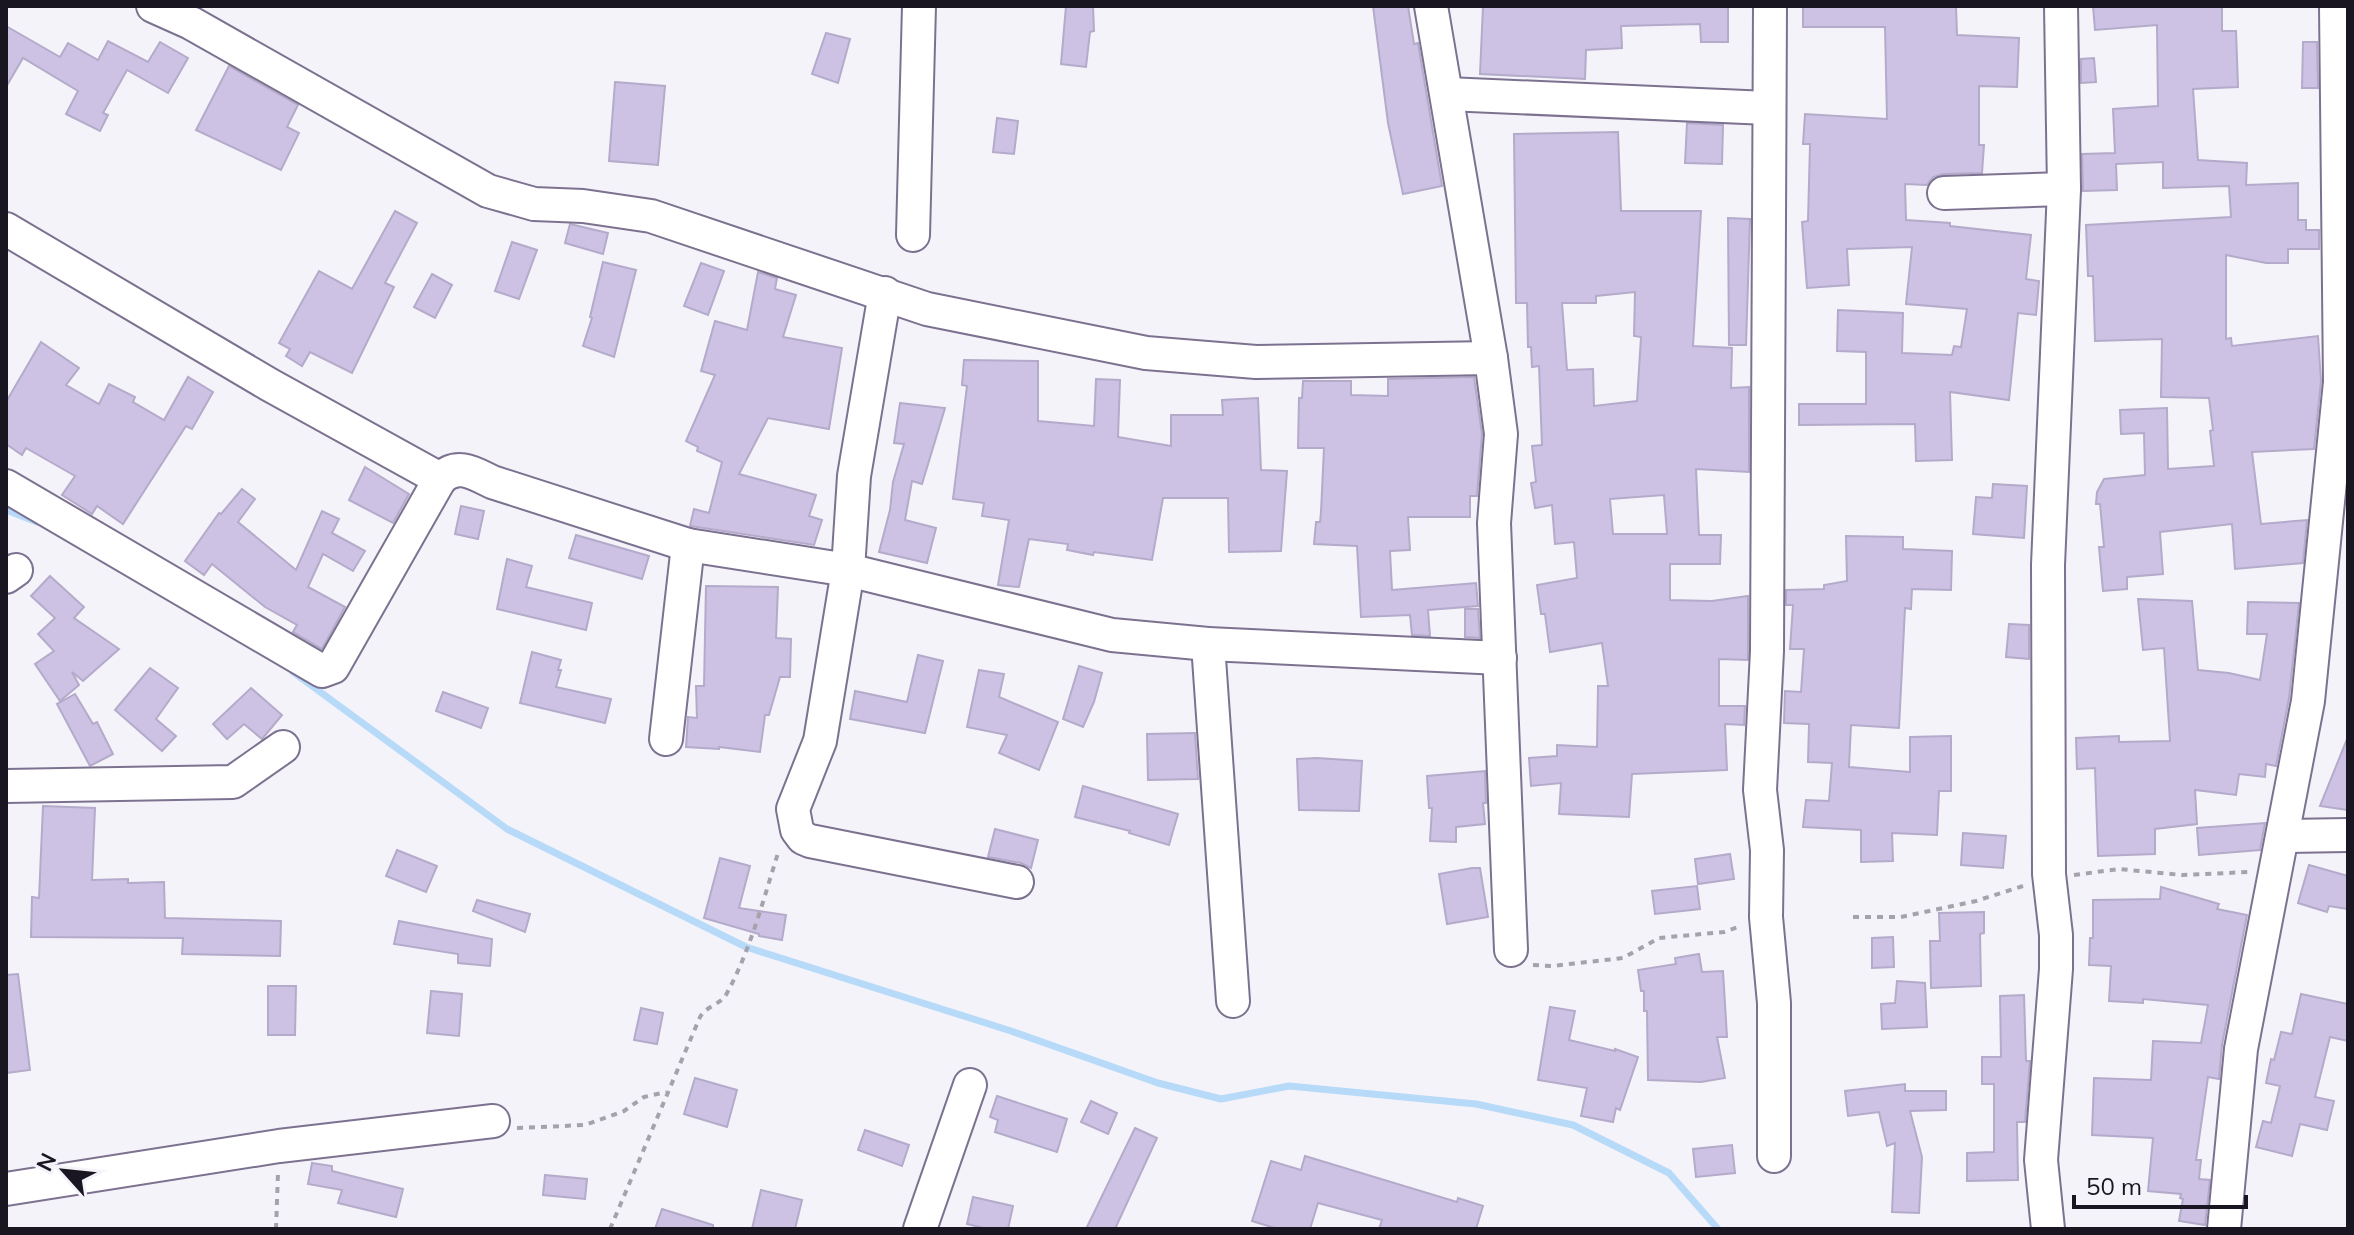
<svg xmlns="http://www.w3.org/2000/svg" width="2354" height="1235" font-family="Mulish,sans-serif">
	<rect width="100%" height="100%" fill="#f5f3fa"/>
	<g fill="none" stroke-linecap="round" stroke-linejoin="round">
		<g stroke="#b7daf9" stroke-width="7">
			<path d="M6,510l31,12"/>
			<path d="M293,672l214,157 239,118 265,84 147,52 63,16 68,-13 187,18 97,21 96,48 49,56"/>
		</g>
	</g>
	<g fill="#cdc2e3" stroke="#b4aaca" stroke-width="2" fill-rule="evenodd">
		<path d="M1066,6h27l1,25 -4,1 -4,35 -25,-3z"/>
		<path d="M1373,6h35l6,38 4,-1 24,143 -39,8 -15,-71z"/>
		<path d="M1483,6h245v36h-27l-1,-18 -79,2 1,22 -36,2 -1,29 -105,-5z"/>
		<path d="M1803,6h153l1,29 62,3 -2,49 -38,-1v59h5l-2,28 -39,1 -10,3 -6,8 -22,-1 1,36 44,3v3l81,9 -5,44 13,2 -3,34 -18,-2 -9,87 -59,-8 2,68 -36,1 -1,-37 -116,1v-21h67v-52l-29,-1 1,-41 65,3 -1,40 50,2 2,-9 7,1 6,-38 -61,-5 6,-57 -65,2 2,36 -42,3 -5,-66 6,-1 2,-77h-7l2,-30 82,5 -2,-92h-82z"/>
		<path d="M2093,6h129v25h14l2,56 -45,2 5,71 49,3 -1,22 52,-2v37h8v10h13v19h-31v14h-22l-40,-8v84l5,-1 1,8 86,-10 3,45 -7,68 -62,3 9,72 46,-4 -4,43 -68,6 -3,-45 -72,8 3,42 -36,3v12l-24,2 -4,-44h5l-4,-43h-4l1,-12 7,-13 41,-4 -1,-42 -23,1 -1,-24 47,-2 1,61 46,-3 -4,-35 3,-1 -4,-32 -48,-1 1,-58 -67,2 -2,-65h-5l-2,-51 145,-8 -2,-31 -66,2v-26l-47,2 1,26 -34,1 -1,-37 33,-1 -2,-44 45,-3 -1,-81 -62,5z"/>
		<path d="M6,26l54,31 8,-14 30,17 10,-19 40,21 12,-20 28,16 -20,35 -41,-23 -24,43 5,2 -8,16 -34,-17 12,-23 -55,-33 -17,29z"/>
		<path d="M826,33l24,6 -12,44 -26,-9z"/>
		<path d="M2303,42h14l1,46h-16z"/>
		<path d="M2094,58l2,24 -15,1v-24z"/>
		<path d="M229,66l69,39 -11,22 12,6 -18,37 -85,-40z"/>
		<path d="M615,82l50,4 -7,79 -49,-4z"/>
		<path d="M997,118l21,3 -4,33 -21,-2z"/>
		<path d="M1687,123l36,2 -1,39 -37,-1z"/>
		<path d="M1618,132l3,79h80l-8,135 39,2 -1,40 18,-1v85l-53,-3 3,66h22l-1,29h-50v36l42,1 36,-5v64l-29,-1v47h26l-1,19 -19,-1 2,46 -95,4 -3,43 -70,-3 2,-31 -30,3 -2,-28 28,-2v-11l40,2 1,-61h10l-6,-43 -52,9 -5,-38h-4l-4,-29 40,-7 -3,-36 -19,2 -3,-39 -17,3 -4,-25 5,-1 -4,-36 10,-1 -3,-79 -7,1 -1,-20h-3l-1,-44h-11l-2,-169zM1635,292l-1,44 7,1 -4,64 -43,5 -1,-37 -26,1 -5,-67h34v-7zM1664,495l3,39h-54l-3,-35z"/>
		<path d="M395,211l22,12 -32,60 9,4 -42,86 -42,-21 -8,14 -16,-10 4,-7 -11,-6 40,-72 33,18z"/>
		<path d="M1728,218l22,1 -4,126h-17z"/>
		<path d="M570,224l38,9 -5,21 -38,-11z"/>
		<path d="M512,242l25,8 -18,49 -24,-8z"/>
		<path d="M603,262l33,8 -22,87 -31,-11 9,-28 -2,-1z"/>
		<path d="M701,263l23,8 -16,44 -24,-9z"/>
		<path d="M758,272l19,6 -2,11 21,6 -13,42 59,11 -13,81 -61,-11 -29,56 77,21 -7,21 13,4 -8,25 -124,-19 4,-17 15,4 13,-51 -25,-11 1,-4 -12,-6 29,-66 -14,-4 14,-50 32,9z"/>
		<path d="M432,274l20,11 -17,33 -21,-11z"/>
		<path d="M41,342l38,26 -13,17 33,19 10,-20 26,13 -2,5 31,18 24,-43 25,15 -21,37 -6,-3 -63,98 -26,-18 -5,8 -30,-19 13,-19 -49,-28 -4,7 -16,-11v-42z"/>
		<path d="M964,360l74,1v60l56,5 2,-47 24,1 -2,57 53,9v-31h52l-1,-15 36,-2 3,72 26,1 -6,80 -52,1 -1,-54h-65l-11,62 -58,-8 -1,3 -26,-5 1,-6 -39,-5 -10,48 -21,-2 11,-65 -27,-4 2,-13 -31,-4 14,-113 -5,-1z"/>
		<path d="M1474,377l8,57 -5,62h-7v21h-62l2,33 -20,1 2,39 84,-7 2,23 -50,4 2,26 -18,-1 -2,-20 -49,2 -4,-71 -43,-2 2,-22h4l1,-10 3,-64h-26l1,-50h3l1,-17h48v14l37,1v-17z"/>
		<path d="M900,403l45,5 -23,76 -10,-3 -7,39 31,8 -9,35 -48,-11 11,-42 3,-28 11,-38 -10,-1z"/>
		<path d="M365,467l44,27 -16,29 -44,-23z"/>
		<path d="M1993,484l34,2 -3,52 -51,-4 3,-37 16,1z"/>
		<path d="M242,489l13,10 -17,23 58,48 26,-59 17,8 -7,14 33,18 -12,20 -30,-17 -15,33 37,20 -23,42 -29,-17 4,-7 -32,-18 -53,-43 -8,11 -19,-14 34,-48 2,1z"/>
		<path d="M461,506l23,5 -6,28 -23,-5z"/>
		<path d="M576,535l73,21 -7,23 -73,-21z"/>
		<path d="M1846,536l57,1v12l49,2 -1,39 -39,-1 -1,20 -6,-1 -6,120 -48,-3 -2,42 61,5v-35l41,-1v55h-12l-2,44 -45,-2 1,28 -32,1v-32l-58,-3 3,-27 23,1 3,-38 -24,-1 1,-38 -25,-1 1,-32 16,1 3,-43h-14l3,-44h-7v-15l38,-1v-4l23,-4z"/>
		<path d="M507,559l25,7 -6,21 66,16 -6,27 -89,-21z"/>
		<path d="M50,576l34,31 -10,11 45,31 -36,32 -11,-9 7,13 -19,16 -25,-37 19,-13 -16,-17 17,-16 -24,-22z"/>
		<path d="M706,586l72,1 -2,51 15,1 -1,38h-10l-11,38h-4l-5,37 -41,-5v2l-33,-2 2,-30 9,1 -1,-32h8z"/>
		<path d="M2138,599l54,2 6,69 31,3 31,7 7,-46h-20l1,-32 51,1 -10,95 -13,68 -10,-2 -1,13 -26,-3 -3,21 -41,-5 2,34 -42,5v25l-57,2 -3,-88 -18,1 -1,-31 43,-2v6l51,-1 -6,-93 -21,2z"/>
		<path d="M1465,609h13l2,29 -15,-1z"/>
		<path d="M2009,624l20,1v34l-23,-2z"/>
		<path d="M532,652l29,8 -3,10h3l-5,17 55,12 -6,24 -85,-20z"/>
		<path d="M918,655l25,6 -18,72 -75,-14 5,-28 52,11z"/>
		<path d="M1079,666l23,7 -8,29 -11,25 -20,-8z"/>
		<path d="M150,668l28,20 -22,31 20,17 -14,15 -47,-41z"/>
		<path d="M979,670l25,4 -5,23 59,25 -19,48 -40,-17 8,-18 -40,-8z"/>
		<path d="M251,688l31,27 -20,24 -18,-15 -17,15 -14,-15z"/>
		<path d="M443,692l45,16 -7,20 -45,-17z"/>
		<path d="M75,694l18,30 4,-2 16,32 -23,12 -33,-62z"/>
		<path d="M1195,733l3,46 -50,1 -1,-46z"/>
		<path d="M2347,739l1,71 -28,-4z"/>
		<path d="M1317,758l45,3 -3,50 -60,-1 -2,-51z"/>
		<path d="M1485,771l1,32h-3l2,21 -29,3v15l-26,-1 2,-33h-3l-2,-32z"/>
		<path d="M1083,786l95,28 -9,31 -40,-12 1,-2 -55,-14z"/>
		<path d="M43,806l52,2 -3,72 36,-1v4l36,-1 1,36 116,3 -1,35 -98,-2 1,-16 -152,-1 1,-40 7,1z"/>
		<path d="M2265,823l-5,27 -61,5 -2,-27z"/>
		<path d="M995,829l43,11 -7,28 -10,-5 -33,-6z"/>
		<path d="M1963,833l43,3 -3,32 -42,-3z"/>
		<path d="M397,850l40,16 -11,26 -40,-16z"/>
		<path d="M1730,854l4,25 -36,5 -3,-25z"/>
		<path d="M720,858l30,8 -11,42 47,7 -4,25 -23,-4v-2l-55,-16z"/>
		<path d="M2309,865l39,11v33l-19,-3 -2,6 -29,-9z"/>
		<path d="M1472,868h8l8,49 -41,7 -8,-50z"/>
		<path d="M1697,886l3,23 -45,5 -3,-23z"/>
		<path d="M2161,887l58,17 -2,5 30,6 -25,130 -3,34 -11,-2 -12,83h5l-2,19 11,1 -5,45 -26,-4 4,-22 -3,-1 1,-4 -33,-3 5,-53 -61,-3 2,-57 57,2 2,-39 48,2 7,-38 -65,-6v4l-34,-2 2,-35 -22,-1 1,-27h3v-38l67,-1z"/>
		<path d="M477,900l53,14 -5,18 -52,-21z"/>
		<path d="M1984,912v21l-4,1 1,52 -50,2 -1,-47h10l-1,-28z"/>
		<path d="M399,921l93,18 -2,27 -32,-3v-9l-64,-10z"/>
		<path d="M1893,937l1,30 -22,1v-30z"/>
		<path d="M1699,954l3,18 21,-1 4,66h-10l8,41 -24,4 -53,-2 -1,-69h-3v-20h-3l-3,-21 38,-6 -1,-6z"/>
		<path d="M18,974l12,96 -24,3v-98z"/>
		<path d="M1897,981l28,2 2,44 -45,2 -1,-25 14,-1z"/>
		<path d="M268,986h28l-1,49h-27z"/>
		<path d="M431,991l31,3 -3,42 -32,-3z"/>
		<path d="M2301,994l47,10v37l-18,-4 -15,60 19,4 -7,29 -27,-6 -8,32 -36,-9 7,-26 8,2 9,-37 -14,-3 5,-24 3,1 7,-28 11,2z"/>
		<path d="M2024,995l2,66h4l-5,61h-8l1,58 -51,1v-28l27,-1v-68h-12v-27h19l-1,-61z"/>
		<path d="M1550,1007l25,4 -6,29 46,11v-2l23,8 -18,53 -4,-2 -3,14 -32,-6 6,-28 -49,-8z"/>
		<path d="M641,1008l22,5 -6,31 -23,-4z"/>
		<path d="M695,1078l42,12 -10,37 -43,-13z"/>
		<path d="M1905,1084v7h41v19l-36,1 12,46 -3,56 -27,-1 3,-69 -8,3 -8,-34 -31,4 -3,-25z"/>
		<path d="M997,1096l70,23 -10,33 -62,-20 3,-12 -8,-3z"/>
		<path d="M1091,1101l26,12 -9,21 -27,-12z"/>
		<path d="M1135,1128l22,10 -42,91h-29z"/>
		<path d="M865,1130l44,15 -7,21 -44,-16z"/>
		<path d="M1732,1145l3,28 -39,4 -3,-28z"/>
		<path d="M1305,1156l152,46 1,-4 25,8 -7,23h-97l3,-9 -64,-17 -8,26h-32l-26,-8 19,-60 30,9z"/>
		<path d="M312,1163l20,3v5l71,18 -7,28 -58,-14 4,-13 -34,-6z"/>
		<path d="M545,1175l42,4 -2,20 -42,-4z"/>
		<path d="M761,1190l41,10 -7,29h-43z"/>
		<path d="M973,1197l40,9 -5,23h-20l-21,-5z"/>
		<path d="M662,1209l51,16v4h-58z"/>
	</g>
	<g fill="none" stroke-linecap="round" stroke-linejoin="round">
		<defs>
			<g id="minor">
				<path d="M153,6l38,17 297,168 46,13 49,2 68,10 276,93 219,44 110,9 235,-4"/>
				<path d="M1431,6l60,352 10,76 -7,89 17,427"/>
				<path d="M1770,6l-3,645 -7,139 7,60 -1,67 8,86v153"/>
				<path d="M1447,94l321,14"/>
				<path d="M1944,193l120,-4"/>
				<path d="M6,229l264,156 170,94c17,-17 34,-6 52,3l196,63 160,25 264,65 96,9 292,14"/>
				<path d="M913,235l6,-229"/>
				<path d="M885,293l-31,183 -6,94 -28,171 -27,68 4,21 6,8 7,3 207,41"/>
				<path d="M6,486l316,185 11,-4 107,-188"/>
				<path d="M6,577l10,-7"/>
				<path d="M1208,644l25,357"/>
				<path d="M666,739l22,-194"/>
				<path d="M6,786l227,-4 50,-35"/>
				<path d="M2283,836l65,-1"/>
				<path d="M6,1189l273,-43 214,-25"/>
				<path d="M920,1229l50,-144"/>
				<path d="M2048,1229l-7,-69 15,-191v-34l-7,-61 -1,-309 16,-376 -3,-183"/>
				<path d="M2224,1229l17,-180 67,-348 32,-319 -4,-376"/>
			</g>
		</defs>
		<use href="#minor" stroke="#7c7290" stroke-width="36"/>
		<g stroke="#a5a2ab" stroke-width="4" stroke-dasharray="6 6" stroke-linecap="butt">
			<path d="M2074,875l45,-6 63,6 67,-3"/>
			<path d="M1853,917h48l75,-16 47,-15"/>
			<path d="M1533,965l19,1 71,-8 36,-20 65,-6 17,-6"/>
			<path d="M517,1128l68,-3 39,-14 20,-14 22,-5"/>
			<path d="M276,1229l2,-56"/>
			<path d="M610,1229l90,-212c7,-12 21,-12 27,-24 24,-44 37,-96 52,-143"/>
		</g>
		<use href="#minor" stroke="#fff" stroke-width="32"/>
	</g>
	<rect width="2354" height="1235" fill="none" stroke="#1a1621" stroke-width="16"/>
	<g transform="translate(64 1171) rotate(297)" stroke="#f5f3fa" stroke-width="6" paint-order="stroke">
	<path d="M0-6L14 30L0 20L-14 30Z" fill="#1a1621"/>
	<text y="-12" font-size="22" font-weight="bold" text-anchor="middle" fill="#1a1621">N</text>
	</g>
	<path d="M2074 1195v12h172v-12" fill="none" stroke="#1a1621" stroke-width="4"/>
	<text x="2086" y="1195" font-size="24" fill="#1a1621" stroke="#f5f3fa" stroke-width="6" paint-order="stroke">50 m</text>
</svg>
